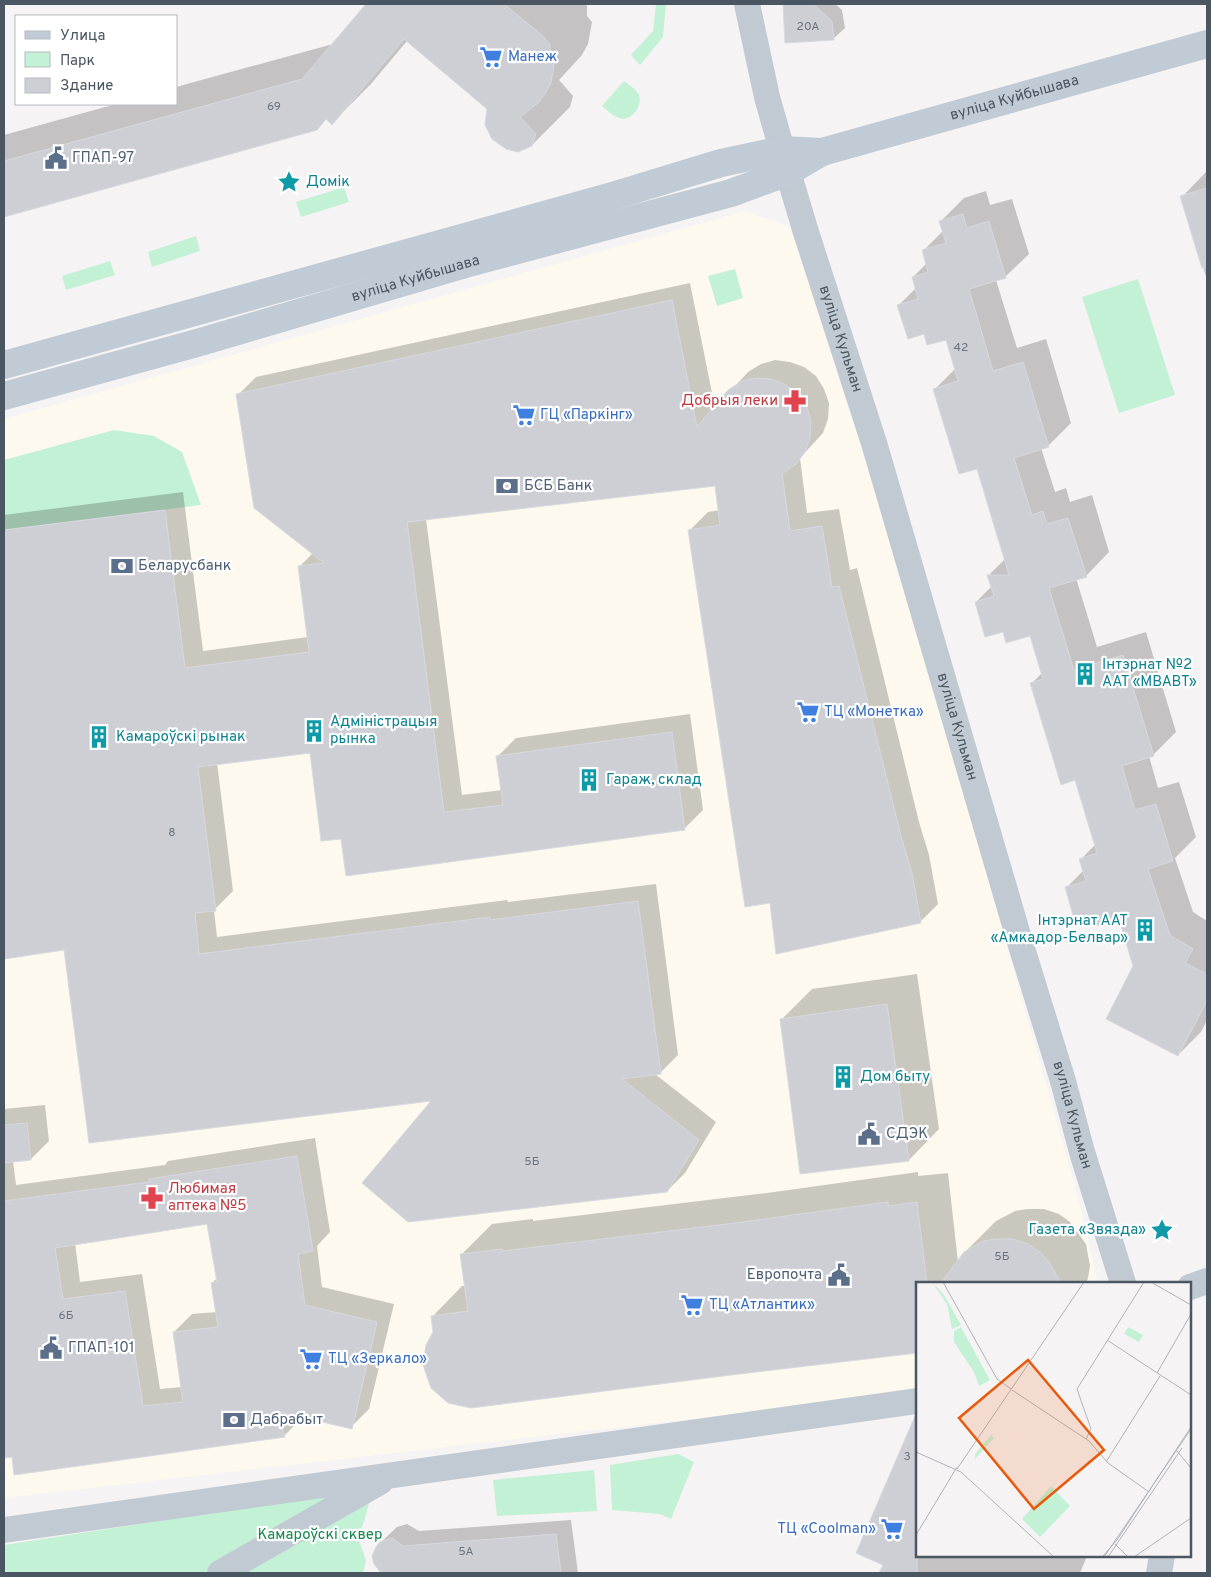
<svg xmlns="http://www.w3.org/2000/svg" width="1211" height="1577" font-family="Overpass,sans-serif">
	<rect width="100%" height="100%" fill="#f5f3f3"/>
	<path fill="#fdf9ef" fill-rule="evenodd" d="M745,211l45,16 101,312 184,647 23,97h-181v110l-913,105v-1079zM638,901l-104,189 -22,-173zM67,970l148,157 -126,16z"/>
	<g fill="#c3f1d5">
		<path d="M656,4h10l-3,33 -23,28 -9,-10 22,-24z"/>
		<path d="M624,81c5,4 12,8 15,14 4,12 -8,27 -20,23 -6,-2 -12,-8 -17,-12z"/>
		<path d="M344,187l5,15 -48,15 -5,-15z"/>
		<path d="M196,236l4,15 -48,16 -4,-15z"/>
		<path d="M110,261l5,14 -49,15 -4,-14z"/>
		<path d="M735,269l8,29 -26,8 -9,-30z"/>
		<path d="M1138,279l37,116 -56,18 -37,-116z"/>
		<path d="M114,430l40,6 28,16 19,53 -197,25v-70z"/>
		<path d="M678,1454l16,8 -23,57 -11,-5 -48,-4 -2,-45z"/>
		<path d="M594,1470l3,41 -100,5 -4,-36z"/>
		<path d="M373,1488l-9,34 -6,15 8,24 -3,12h-359v-28z"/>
	</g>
	<g fill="#0003" fill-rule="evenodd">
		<path d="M367,4h218l2,2v10l5,6 -4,22 -6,11 -23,25 14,16 -3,11 -38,38 -125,-104 -37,44 -38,38 -5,-5 -11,11 -312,87v-81l112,-31h60v-17l157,-43z"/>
		<path d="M784,4h51l7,6 3,18 -11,10 -48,4z"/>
		<path d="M1207,171v109l-25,-83z"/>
		<path d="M986,191l4,14 22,-6 17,55 -24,23 -9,3 21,68 29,-9 25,84 -23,23 -7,2 14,44 11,-4 4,14 22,-7 17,57 -23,24 -10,2 21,69 49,-15 30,100 -23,23 -4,1 9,32 21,-6 17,55 -21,21 18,54 14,9v99l-6,12 -23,23 -44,-89 -14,-49 -27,-2 -27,-27 18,-18 -3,-11 15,-15 -20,-66 -45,-94 11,-11 -11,-38 -28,-5 -27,-28 16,-16 -3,-11 17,-17 -28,-90 -43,-79 21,-21 -10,-30 -21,-6 -26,-27 17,-17 -3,-11 14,-14 -4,-12 20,-20 -3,-9 24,-24z"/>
		<path d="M690,283l25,125 33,-36 13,-8 14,-4 15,2 14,5 12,9 8,13 5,14 -1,16 -5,14 -23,25 7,55 32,-4 11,61 7,-2 62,254 10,33 9,49 -18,18 -149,-20 -81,-372 18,-18 12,-2 -3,-26 -291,35 36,276 40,-5 -4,-34 18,-18 174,-24 13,96 -18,18 -338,46 -5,-37 -31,-86 -94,12 16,128 -19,19 3,27 290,-37 1,2 148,-18 22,171 -18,18 -5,1 61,48 -31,51 -18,18 -233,-92 -369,-151 -61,10v-443l179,-23 20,159 105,-14 -9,-70 14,-14 -75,-158 18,-18z"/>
		<path d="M917,974l22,155 -30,31 -127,-141 30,-30z"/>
		<path d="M45,1105l4,36 -18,18 -18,2 3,24 149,-20 3,-4 147,-23 15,94 -13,14 5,41 72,17 -25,105 -18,18 -50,-12 1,3 -18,18 -280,21v-348zM208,1222l9,56 -5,5 5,29 -25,2 -18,18 8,55 -22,2 -18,-115 -62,8 -5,-39z"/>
		<path d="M918,1172v4l30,-3 10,89 7,-10 31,-31 19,-10 12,-2h17l15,5 11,8 16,22 4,22 -2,12 -2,5h-169v69l-446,55 -36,-74 -3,-16 30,-31h4l-4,-32 30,-30 41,-5v2l234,-28z"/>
		<path d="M917,1425v131h170l-7,17h-199l4,-9 24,-131z"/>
		<path d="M571,1520l7,53h-191l-6,-2v-29l16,-15 10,-3 12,7z"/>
	</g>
	<g fill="#cdcfd5" stroke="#d7d9de" fill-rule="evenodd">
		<path d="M366,4h138l38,31 8,9v10l5,6 -4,23 -6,11 -7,9 -18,14 16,17 -4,12 -14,6 -12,-3 -14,-10 -7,-14 2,-16 -83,-70 -72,86 -6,-6 -9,11 -313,87v-56l298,-82z"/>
		<path d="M783,4h30l19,17 2,19 -49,3z"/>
		<path d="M1207,188v80h-5l-22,-72z"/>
		<path d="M963,214l4,14 22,-7 17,57 -37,11 24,82 30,-9 26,85 -35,11 18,57 11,-4 4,13 21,-6 19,59 -38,11 25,82 49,-15 31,101 -32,10 13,44 21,-6 17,57 -25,8 22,66 23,14 -8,14 22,11v27l-29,55 -72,-37 27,-53 -14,-47 -23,7 -4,-9 -17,5 -10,-35 21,-6 -7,-22 18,-6 -22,-73 -14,5 -31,-102 13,-4 -13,-43 -24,7 -3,-11 -18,5 -10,-35 19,-6 -7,-21h22l-32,-106 -18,5 -26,-85 25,-8 -12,-41 -19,5 -3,-11 -16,5 -11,-34 21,-6 -6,-22 16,-5 -6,-22 24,-7 -7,-22z"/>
		<path d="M672,300l25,127 31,-37 14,-9 15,-3 15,1 14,6 12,9 9,13 4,15 -1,16 -5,14 -9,12 -14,10 8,57 32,-5 10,61 7,-1 63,254 10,33 9,50 -145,31 -6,-51 -25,4 -57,-377 32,-5 -5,-39 -308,36 37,290 59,-7 -7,-49 176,-24 13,98 -339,46 -5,-37 -20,2 -11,-88 -112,14 18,144 -21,2 4,41 291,-37v3l148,-19 23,173 -39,5 77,61 -32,52 -259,30 -46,-39 69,-82 -342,42 -25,-193 -60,9v-429l161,-20 20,158 124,-16 -11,-86 26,-3 -70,-55 -18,-114z"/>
		<path d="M887,1004l22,157 -109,13 -20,-155z"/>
		<path d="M27,1123l4,37 -27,3v-38z"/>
		<path d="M297,1156l16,95 -15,3 7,51 72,17 -25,107 -76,-18 9,26 -271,38 -2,-18 -8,1v-257l145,-19v-3zM207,1224l10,58 -6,1 7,44 -45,5 10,70 -40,4 -18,-115 -62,8 -8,-51z"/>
		<path d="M888,1202v4l29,-4 10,81h-10v70l-186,22 -260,33 -23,-5 -17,-15 -6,-17 -2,-7 3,-19 7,-13 -2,-16 37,-5 -8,-57 42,-5 1,2 232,-28z"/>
		<path d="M995,1239h18l15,5 12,8 9,10 12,21h-120l23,-31 19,-11z"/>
		<path d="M915,1416h2v157h-38l4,-8 -27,-12z"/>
		<path d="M556,1534l5,39h-180l-7,-9 -2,-8 4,-9 4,-5 12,-4 11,8z"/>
	</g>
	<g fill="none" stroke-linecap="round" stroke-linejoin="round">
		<g stroke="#c1cad2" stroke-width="26">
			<path d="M747,4l20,93 15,53"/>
			<path id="s1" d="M788,172l17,57 69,214 146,499 43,139 19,71 41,131"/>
			<path d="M1190,1287l17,-6"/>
			<path d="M4,1530l913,-129"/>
			<path d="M220,1573l160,-91"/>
			<path d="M1159,1573l3,-17"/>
		</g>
		<g stroke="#c1cbd6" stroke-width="28">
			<path d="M4,365l612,-170 105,-32 61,-13 40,2"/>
			<path id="s2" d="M4,396l193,-53 268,-79 266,-71 57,-21 34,-20 385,-108"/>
		</g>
	</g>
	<defs>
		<symbol id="supermarket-bare" viewBox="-9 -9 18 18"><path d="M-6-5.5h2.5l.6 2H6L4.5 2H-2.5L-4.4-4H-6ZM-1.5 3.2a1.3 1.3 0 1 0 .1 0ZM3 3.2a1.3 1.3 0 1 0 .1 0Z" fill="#3f7fe0" stroke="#fff" stroke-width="2.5" paint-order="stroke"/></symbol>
		<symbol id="civic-bare" viewBox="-9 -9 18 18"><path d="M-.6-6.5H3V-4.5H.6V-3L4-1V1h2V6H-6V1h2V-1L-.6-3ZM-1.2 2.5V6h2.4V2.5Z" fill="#5c6f8a" stroke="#fff" stroke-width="2.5" paint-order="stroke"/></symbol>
		<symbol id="sight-bare" viewBox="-9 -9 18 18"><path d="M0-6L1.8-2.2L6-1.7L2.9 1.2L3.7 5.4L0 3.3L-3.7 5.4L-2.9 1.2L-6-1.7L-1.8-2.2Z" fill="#0f9aa8" stroke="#fff" stroke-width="2.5" paint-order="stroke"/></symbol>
		<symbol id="pharmacy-bare" viewBox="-9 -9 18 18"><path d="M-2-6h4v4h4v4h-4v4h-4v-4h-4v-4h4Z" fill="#e0444e" stroke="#fff" stroke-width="2.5" paint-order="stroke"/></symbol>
		<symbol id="bank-bare" viewBox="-9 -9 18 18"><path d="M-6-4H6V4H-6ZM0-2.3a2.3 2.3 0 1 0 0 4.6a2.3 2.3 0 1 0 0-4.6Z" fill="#5c6f8a" stroke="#fff" stroke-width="2.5" paint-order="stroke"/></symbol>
		<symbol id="building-bare" viewBox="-9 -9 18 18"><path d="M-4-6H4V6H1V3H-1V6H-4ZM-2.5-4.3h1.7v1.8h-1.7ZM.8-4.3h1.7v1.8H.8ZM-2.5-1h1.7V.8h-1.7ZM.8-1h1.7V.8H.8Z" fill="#0f9aa8" stroke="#fff" stroke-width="2.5" paint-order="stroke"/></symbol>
	</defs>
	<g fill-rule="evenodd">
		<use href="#supermarket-bare" x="475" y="41" width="32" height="32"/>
		<use href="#civic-bare" x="40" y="142" width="32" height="32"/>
		<use href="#sight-bare" x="273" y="166" width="32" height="32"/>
		<use href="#pharmacy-bare" x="779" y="385" width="32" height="32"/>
		<use href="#supermarket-bare" x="508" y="399" width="32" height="32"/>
		<use href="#bank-bare" x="491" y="470" width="32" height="32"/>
		<use href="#bank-bare" x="106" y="550" width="32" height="32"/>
		<use href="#building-bare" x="1069" y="658" width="32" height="32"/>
		<use href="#supermarket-bare" x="792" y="696" width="32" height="32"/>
		<use href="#building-bare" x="298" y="715" width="32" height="32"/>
		<use href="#building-bare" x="83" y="721" width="32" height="32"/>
		<use href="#building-bare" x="573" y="764" width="32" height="32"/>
		<use href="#building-bare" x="1129" y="914" width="32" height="32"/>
		<use href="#building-bare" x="827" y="1061" width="32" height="32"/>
		<use href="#civic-bare" x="853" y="1118" width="32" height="32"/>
		<use href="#pharmacy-bare" x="136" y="1182" width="32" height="32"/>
		<use href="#sight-bare" x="1146" y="1214" width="32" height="32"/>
		<use href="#civic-bare" x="823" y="1259" width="32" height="32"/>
		<use href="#supermarket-bare" x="676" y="1289" width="32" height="32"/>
		<use href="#civic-bare" x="35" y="1332" width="32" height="32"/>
		<use href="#supermarket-bare" x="295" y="1343" width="32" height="32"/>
		<use href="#bank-bare" x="218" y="1404" width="32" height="32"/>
		<use href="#supermarket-bare" x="876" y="1513" width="32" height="32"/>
	</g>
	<g text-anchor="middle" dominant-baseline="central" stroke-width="4.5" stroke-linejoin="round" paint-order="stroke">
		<g font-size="12" fill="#6b747e">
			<text x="808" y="27">20А</text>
			<text x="274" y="107">69</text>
			<text x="961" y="348">42</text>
			<text x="172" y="833">8</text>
			<text x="532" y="1162">5Б</text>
			<text x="1002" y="1257">5Б</text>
			<text x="66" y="1316">6Б</text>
			<text x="907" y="1457">3</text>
			<text x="466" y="1552">5А</text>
		</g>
		<g font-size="15" fill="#366cbe" stroke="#fff" text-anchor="start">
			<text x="508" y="57">Манеж</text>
			<text x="540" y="415">ГЦ «Паркінг»</text>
			<text x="824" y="712">ТЦ «Монетка»</text>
			<text x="709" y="1305">ТЦ «Атлантик»</text>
			<text x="328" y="1359">ТЦ «Зеркало»</text>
			<text x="876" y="1529" text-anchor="end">ТЦ «Coolman»</text>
		</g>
		<g font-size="15" fill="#4a5661" stroke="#fff">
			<text stroke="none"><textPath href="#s2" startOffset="1055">вуліца Куйбышава</textPath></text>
			<text stroke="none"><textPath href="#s2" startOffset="428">вуліца Куйбышава</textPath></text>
			<text stroke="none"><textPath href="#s1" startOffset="175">вуліца Кульман</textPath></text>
			<text stroke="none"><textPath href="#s1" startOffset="580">вуліца Кульман</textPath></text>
			<text stroke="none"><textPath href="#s1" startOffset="985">вуліца Кульман</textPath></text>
		</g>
		<g font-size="15" fill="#4e5e75" stroke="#fff" text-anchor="start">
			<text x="72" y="158">ГПАП-97</text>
			<text x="524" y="486">БСБ Банк</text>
			<text x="138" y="566">Беларусбанк</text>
			<text x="886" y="1134">СДЭК</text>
			<text x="822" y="1275" text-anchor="end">Европочта</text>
			<text x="68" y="1348">ГПАП-101</text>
			<text x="250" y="1420">Дабрабыт</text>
		</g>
		<g font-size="15" fill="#0d838f" stroke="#fff" text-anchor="start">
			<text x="306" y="182">Домік</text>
			<text x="1102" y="665">Інтэрнат №2<tspan x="1102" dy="17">ААТ «МВАВТ»</tspan></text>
			<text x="330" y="722">Адміністрацыя<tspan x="330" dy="17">рынка</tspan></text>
			<text x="116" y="737">Камароўскі рынак</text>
			<text x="606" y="780">Гараж, склад</text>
			<text x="1128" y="921" text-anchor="end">Інтэрнат ААТ<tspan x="1128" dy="17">«Амкадор-Белвар»</tspan></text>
			<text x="860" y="1077">Дом быту</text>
			<text x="1146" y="1230" text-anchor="end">Газета «Звязда»</text>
		</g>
		<g font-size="15" fill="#be3a42" stroke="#fff" text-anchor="end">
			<text x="778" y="401">Добрыя леки</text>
			<text x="168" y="1189" text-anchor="start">Любимая<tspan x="168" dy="17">аптека №5</tspan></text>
		</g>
		<g font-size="15" fill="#17864f" stroke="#fff">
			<text x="320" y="1535">Камароўскі сквер</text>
		</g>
	</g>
	<g transform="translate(916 1282)">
		<rect width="275" height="275" fill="#f5f3f3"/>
		<path d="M16,0l12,13 17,30 -9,4 -5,-25zM45,45l29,53 -11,6 -5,-14 -20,-30v-11zM212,45l15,8 -4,7 -15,-8zM75,153l3,3 -19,21v-5zM135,204l19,20 -30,31 -18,-18z" fill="#c3f1d5"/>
		<path fill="none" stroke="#b1b4b9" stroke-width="1" d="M27,0l54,97 14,10M235,0l40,23M191,58l84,55M241,91l34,-59M96,108l77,51 19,22 41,29M170,157l5,-10 -14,-40 67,-107M261,169l14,17M0,170l45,20 93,85M190,180l54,-86M41,187l127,-187M0,253l41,-68M199,262l13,13M186,275l15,-17 74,-113M188,275l87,-128M192,275l74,-109M218,275l57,-39"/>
		<path fill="#e8590c" fill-opacity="0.15" stroke="#e8590c" stroke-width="2.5" d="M112,78l76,90 -70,59 -75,-91z"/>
		<rect width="275" height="275" fill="none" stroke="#4a5661" stroke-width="2.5"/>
	</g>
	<rect width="1211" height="1577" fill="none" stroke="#4a5661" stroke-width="10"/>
	<rect x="15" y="15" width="162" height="90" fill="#ffffff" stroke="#b7bbc0"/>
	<rect x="25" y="31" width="25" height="8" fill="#c1cbd6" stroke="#b7bbc0"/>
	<text x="60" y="40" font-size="15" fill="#4a5661">Улица</text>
	<rect x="25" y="52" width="25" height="15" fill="#c3f1d5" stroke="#b7bbc0"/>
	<text x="60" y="65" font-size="15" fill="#4a5661">Парк</text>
	<rect x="25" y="78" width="25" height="15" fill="#cdcfd5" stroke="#b7bbc0"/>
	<text x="60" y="90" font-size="15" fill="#4a5661">Здание</text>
</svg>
